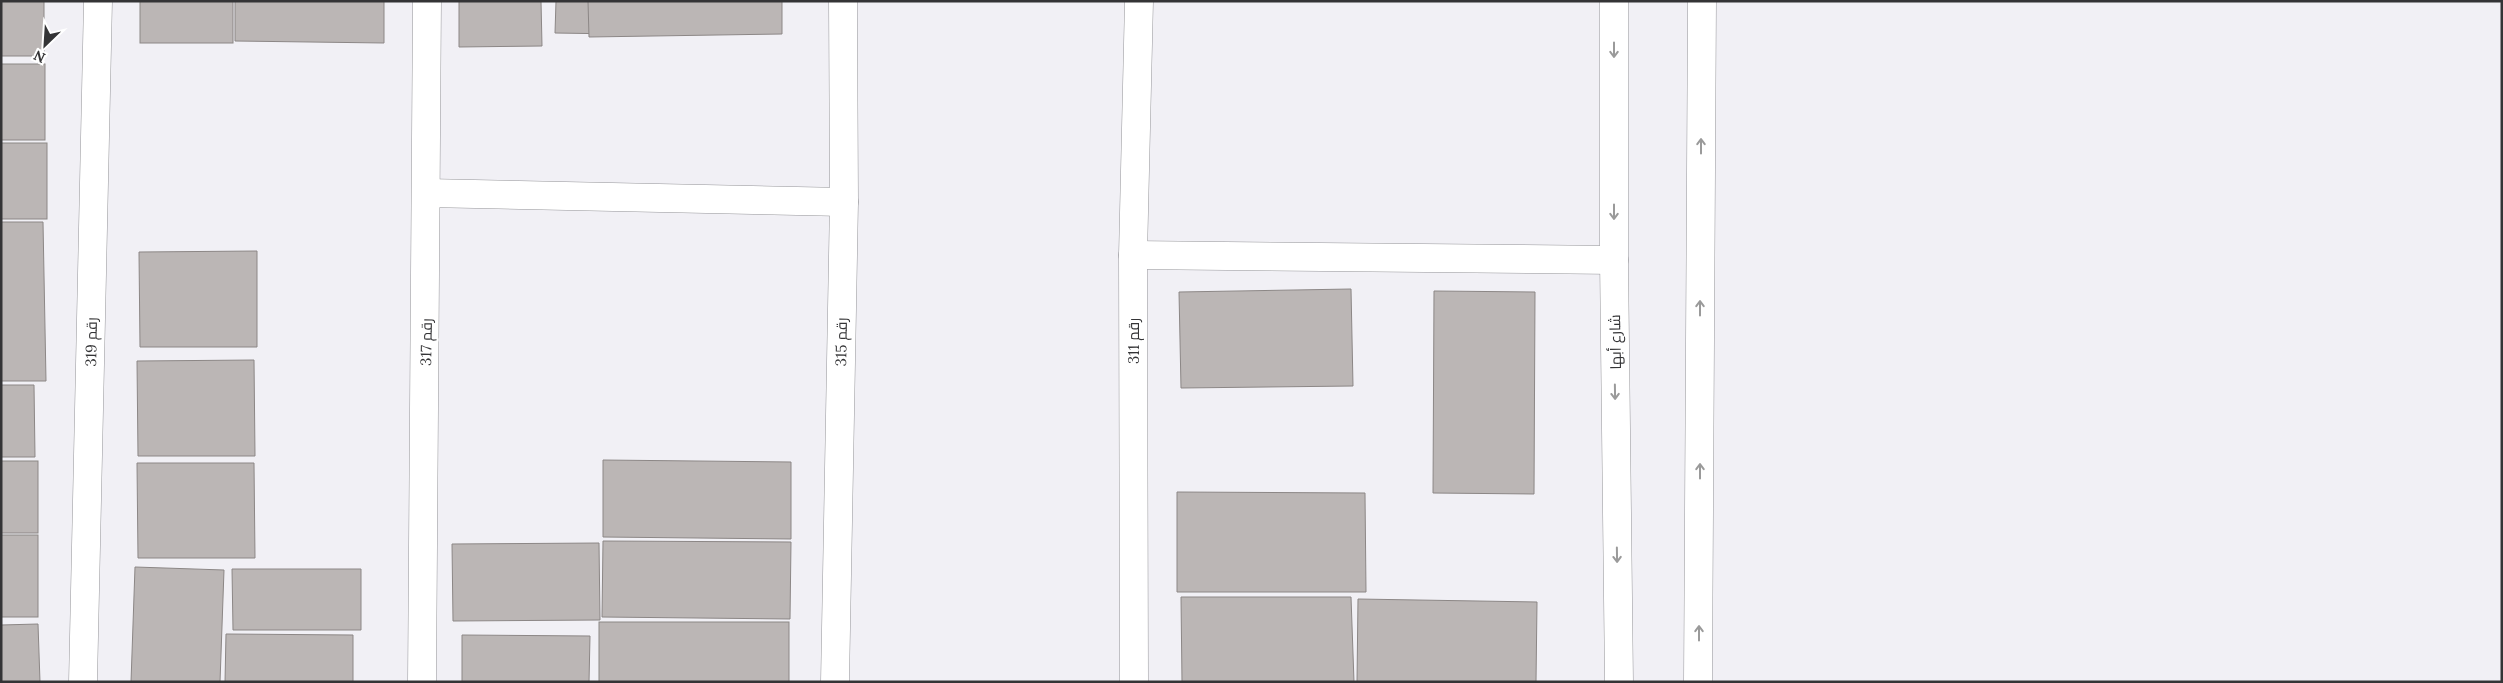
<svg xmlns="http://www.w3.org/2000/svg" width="2503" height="683" font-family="Lora,Cairo,serif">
	<rect width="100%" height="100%" fill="#f1f0f5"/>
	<g fill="#bbb6b5" stroke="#8c8786">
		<rect x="1" y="1" width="43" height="55"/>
		<rect x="140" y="1" width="93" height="42"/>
		<path d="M235,1h149v42l-149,-2z"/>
		<path d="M459,1h82l1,45 -83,1z"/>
		<path d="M556,1h65l-1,33 -65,-1z"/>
		<path d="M588,1h194v33l-193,3z"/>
		<rect x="1" y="64" width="44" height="76"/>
		<rect x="1" y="143" width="46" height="76"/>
		<path d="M1,222h42l3,159h-45z"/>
		<path d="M257,251v96h-117l-1,-95z"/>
		<path d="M1351,289l2,97 -172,2 -2,-96z"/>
		<path d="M1434,291l101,1 -1,202 -101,-1z"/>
		<path d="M254,360l1,96h-117l-1,-95z"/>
		<path d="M1,385h33l1,72h-34z"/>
		<path d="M603,460l188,2v77l-188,-2z"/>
		<rect x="1" y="461" width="37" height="72"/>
		<path d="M137,463h117l1,95h-117z"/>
		<path d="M1177,492l188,1 1,99h-189z"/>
		<rect x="1" y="535" width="37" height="82"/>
		<path d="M603,541l188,1 -1,77 -188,-2z"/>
		<path d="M599,543l1,77 -147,1 -1,-77z"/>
		<path d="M135,567l89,3 -4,112h-89z"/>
		<path d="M232,569h129v61h-128z"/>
		<path d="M1181,597h170l3,85h-172z"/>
		<path d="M1358,599l179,3 -1,80h-179z"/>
		<rect x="599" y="622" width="190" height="60"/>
		<path d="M38,624l2,58h-39v-57z"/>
		<path d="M226,634l127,1v47h-128z"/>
		<path d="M462,635l128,1 -1,46h-127z"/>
	</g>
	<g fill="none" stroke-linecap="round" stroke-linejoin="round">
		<defs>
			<g id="minor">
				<path d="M427,193l417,9"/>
				<path d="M1133,255l481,5"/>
				<path d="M83,682l15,-681"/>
				<path d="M422,682l5,-681"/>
				<path d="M835,682l9,-480 -1,-201"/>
				<path d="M1134,682l-1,-427 6,-254"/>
			</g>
			<g id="tertiary">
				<path d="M1614,1v259l5,422"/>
				<path d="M1698,682l4,-681"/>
			</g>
		</defs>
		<use href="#minor" stroke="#96969a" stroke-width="29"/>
		<use href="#tertiary" stroke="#96969a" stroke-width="29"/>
		<use href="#minor" stroke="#fff" stroke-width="28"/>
		<use href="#tertiary" stroke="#fff" stroke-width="28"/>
	</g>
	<defs><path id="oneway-shaft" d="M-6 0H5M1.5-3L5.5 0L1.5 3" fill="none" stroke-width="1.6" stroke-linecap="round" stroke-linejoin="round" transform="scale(1.25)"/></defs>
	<g stroke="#9a9a9a">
		<use href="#oneway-shaft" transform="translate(1614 50) rotate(90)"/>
		<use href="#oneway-shaft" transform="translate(1701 146) rotate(-90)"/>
		<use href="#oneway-shaft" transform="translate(1614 212) rotate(90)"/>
		<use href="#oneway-shaft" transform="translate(1700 308) rotate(-90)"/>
		<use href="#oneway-shaft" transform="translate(1615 392) rotate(89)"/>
		<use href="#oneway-shaft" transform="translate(1700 471) rotate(-90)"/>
		<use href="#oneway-shaft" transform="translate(1617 555) rotate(89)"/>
		<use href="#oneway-shaft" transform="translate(1699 633) rotate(-90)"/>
	</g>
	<g text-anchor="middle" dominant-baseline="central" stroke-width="4" stroke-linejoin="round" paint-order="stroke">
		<g font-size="15" fill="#343436" stroke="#fff">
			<text transform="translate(1133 341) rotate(-90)">رقم 311</text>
			<text transform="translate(91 342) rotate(-89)">رقم 319</text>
			<text transform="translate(426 342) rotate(-89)">رقم 317</text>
			<text transform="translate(841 342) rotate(-89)">رقم 315</text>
			<text transform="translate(1615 342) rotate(-91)">شارع أبها</text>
		</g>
	</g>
	<rect width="2503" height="683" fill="none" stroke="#343436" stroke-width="5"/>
	<g transform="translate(45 45) rotate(205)" stroke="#ffffff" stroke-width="4" paint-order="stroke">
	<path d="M0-4L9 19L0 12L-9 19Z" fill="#343436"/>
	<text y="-8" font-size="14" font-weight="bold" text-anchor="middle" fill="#343436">N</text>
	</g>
</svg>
